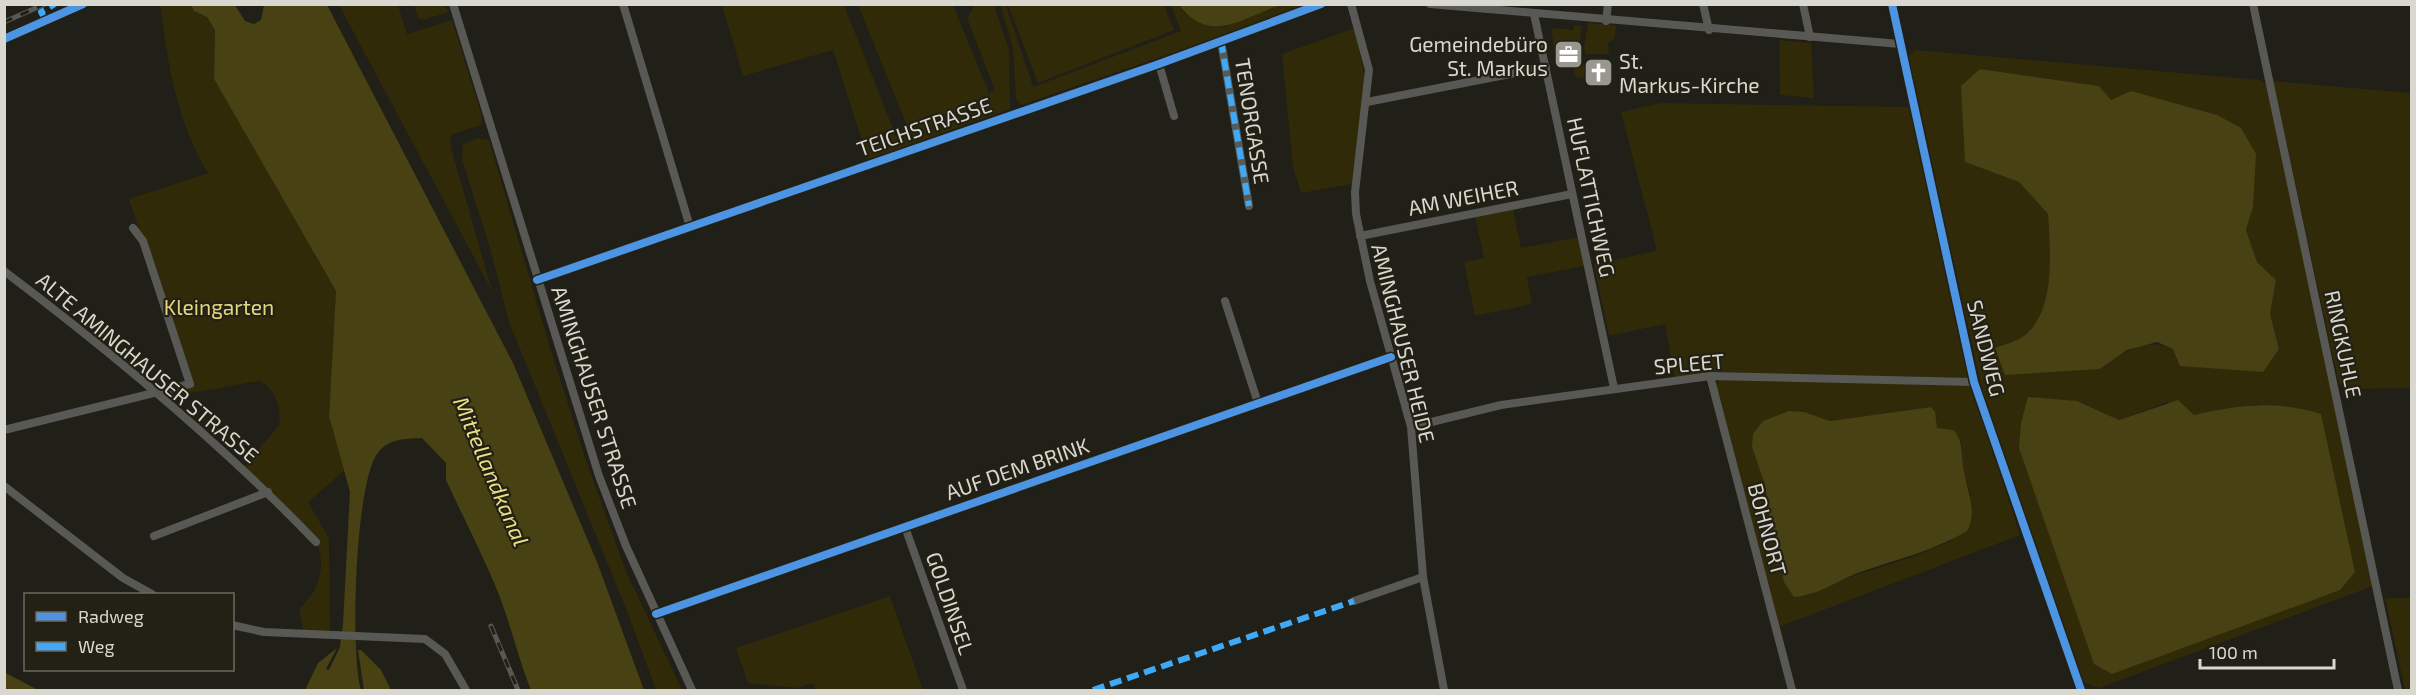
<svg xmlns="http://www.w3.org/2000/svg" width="2416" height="695" font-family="'Exo 2',sans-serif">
	<rect width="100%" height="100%" fill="#201f18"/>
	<g fill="#302a08" fill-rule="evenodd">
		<path d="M160,5h31l4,6 12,6 8,13 -1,49 122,212 -7,125 15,55 -36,31 21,36 1,96 -26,-1 -5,-24c20,-17 28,-43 17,-67l-74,-73 37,-44c3,-15 -4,-38 -20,-44l-101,18 -3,-7 35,-9 -61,-184 79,-26c-32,-52 -40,-110 -48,-168z"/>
		<path d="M339,5h59l9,29 45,-14 30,97 -1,8 -28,9 -3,4 1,10 41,143z"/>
		<path d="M414,5h30l5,7 -26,8 -5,-2z"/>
		<path d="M722,5h122l52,131 11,-10 -49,-121h95l36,88 6,-3 -28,-72 8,-13h19l15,45 1,59 -142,51 -35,-110 -90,26z"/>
		<path d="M1000,5h6l27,82 148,-56 -10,-26h8l6,8 34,14 61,-22h32l-291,100 -5,-6 -3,-52z"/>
		<path d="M1008,5h156l10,25 -136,53z"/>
		<path d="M1588,23l28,2 -1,13 -7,6 1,10h-23l-2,-7z"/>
		<path d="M1574,25l8,1 -3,19 -24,7 -4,-24 23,2z"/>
		<path d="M1355,28l10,50 -13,106 -51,9 -8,-26 -11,-113z"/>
		<path d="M1779,40l32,3 3,55 -34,-3z"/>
		<path d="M1916,50l344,30 7,5 106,501 -274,102 -16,-6 -99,-283 -76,-343zM1980,69l119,17 12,14 142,107 -7,23 11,32 19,18 -6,34 9,35h-106c-30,-13 -49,3 -73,20l-105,-21c8,-3 19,-6 27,-10 35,-23 28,-89 26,-125l-29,-31 -54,-20zM2077,401l42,19 48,-18 27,13 64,-11 -164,260z"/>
		<circle cx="1581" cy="71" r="7"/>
		<path d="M2273,81l138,12v295l-65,1 -7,-5z"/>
		<path d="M1661,103l249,4 60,271 -261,-6 -34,6 -10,-54 -56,12 -15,-72 63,-13 -36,-139z"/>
		<path d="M478,138l11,2 62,211 35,109 39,109 57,121h-26l-27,-74 -120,-294 -21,-81 -26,-81 1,-16z"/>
		<path d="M1513,209l8,39 59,-11 5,29 -58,11 5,27 -57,12 -11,-54 20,-4 -9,-42z"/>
		<path d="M1721,379l250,6 49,150 -241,92 -64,-241zM1931,407l6,21 24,14 3,33 7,20 -20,46 -42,17 -69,22 -56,2 -24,-114 58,-51 12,4z"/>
		<path d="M890,596l33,94h-107l-3,-7 -16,5 -49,-5 -12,-35z"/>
		<path d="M2385,598h26v92h-6z"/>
	</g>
	<g fill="#474114">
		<path d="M191,5h44l10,16 9,3 7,-4 3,-15h63l186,358 84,199 47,128h-113c-14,-34 -21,-70 -36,-105 -15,-36 -33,-70 -49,-105v-17l-24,-25c-17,1 -34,0 -45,16 -22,32 -27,198 -16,236h-56l13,-27 19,-15 -11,21 3,1 11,-23 3,-23 7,-132 -21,-76 7,-125 -122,-212 1,-49 -8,-13 -13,-6z"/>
		<path d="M1179,5h101c-39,14 -70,40 -101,0z"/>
		<path d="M1980,69l119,17 12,14 20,-9 86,24 24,13 15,26 -3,53 -7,23 11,32 19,18 -6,34 9,35 -16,23 -83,-6 -7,-17 -16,-7 -30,8 -27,19 -95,6 -10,-27c8,-3 19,-6 26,-10 36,-23 29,-89 27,-124l-29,-32 -54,-20 -4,-76z"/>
		<path d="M2028,397l49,4 42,19 59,-20 16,15c46,-10 80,-15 127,-1l34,158 -15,18 -228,84 -18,-10 -75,-216 2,-25z"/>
		<path d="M1931,407l4,5 2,16 16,2c11,10 8,27 11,41 3,20 14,40 3,60 -35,21 -74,29 -112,43 -19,8 -40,22 -61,23l-10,-15 -15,-67 -4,-30 -13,-38 1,-13 10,-13 26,-10 15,1 26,9z"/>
		<path d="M358,650h3l20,20 10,20h-27z"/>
		<path d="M4,672l34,18h-33z"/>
	</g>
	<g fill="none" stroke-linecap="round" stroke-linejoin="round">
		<g stroke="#585854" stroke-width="8">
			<path d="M453,4l146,472 27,70 66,144"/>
			<path d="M623,4l67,223"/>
			<path d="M1351,4l18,66 -14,122 1,22 14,67 41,146 12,150 21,113"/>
			<path d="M1430,4l470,40"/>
			<path d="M1703,4l6,26"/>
			<path d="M1803,4l7,33"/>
			<path d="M1892,4l82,378 107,308"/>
			<path d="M2253,4l145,686"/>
			<path d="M1534,14l80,374"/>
			<path d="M1606,21l2,-17"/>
			<path d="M1221,41l28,165"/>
			<path d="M1159,64l15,52"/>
			<path d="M1367,102l179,-35"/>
			<path d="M1360,236l212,-42"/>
			<path d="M4,271c110,83 217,172 312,271"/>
			<path d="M537,280l622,-216 162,-60"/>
			<path d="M1225,301l33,102"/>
			<path d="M1710,376l82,314"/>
			<path d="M1411,427l90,-22 209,-29 264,6"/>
			<path d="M4,430l186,-46 -47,-143 -10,-13"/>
			<path d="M4,486l119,92 29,16"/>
			<path d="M905,527l58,163"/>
			<path d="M154,536l114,-44"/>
			<path d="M1354,601l69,-24"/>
			<path d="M656,614l735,-257"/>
			<path d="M232,625l32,7 161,7 20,15 21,36"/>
		</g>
		<path stroke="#5b5a56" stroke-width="10" d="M4,39l79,-35"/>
		<defs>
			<g id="rail">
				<path d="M4,22l41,-18"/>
				<path d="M491,626l27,64"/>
			</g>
		</defs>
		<use href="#rail" stroke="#585854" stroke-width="5"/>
		<use href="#rail" stroke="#232115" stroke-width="3" stroke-dasharray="9" stroke-linecap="butt"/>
		<g stroke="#3fa9f5" stroke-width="6" stroke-dasharray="12 6" stroke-linecap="butt">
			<path d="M45,19l-4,-7 14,-8"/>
			<path d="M1221,41l28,165"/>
			<path d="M1093,690l261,-89"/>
		</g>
		<defs>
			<g id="cycleway">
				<path d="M1892,4l82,378 107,308"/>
				<path d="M4,39l79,-35"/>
				<path d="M537,280l622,-216 162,-60"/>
				<path d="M656,614l735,-257"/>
			</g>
		</defs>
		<use href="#cycleway" stroke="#232115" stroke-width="11"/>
		<use href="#cycleway" stroke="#4d94e3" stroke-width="8"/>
	</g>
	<defs>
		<symbol id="office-square" viewBox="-11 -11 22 22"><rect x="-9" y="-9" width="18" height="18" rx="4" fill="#989790" stroke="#232115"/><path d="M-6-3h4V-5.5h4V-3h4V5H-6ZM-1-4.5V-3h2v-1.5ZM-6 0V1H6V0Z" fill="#fff"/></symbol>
		<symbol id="church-square" viewBox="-11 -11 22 22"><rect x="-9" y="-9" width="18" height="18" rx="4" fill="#989790" stroke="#232115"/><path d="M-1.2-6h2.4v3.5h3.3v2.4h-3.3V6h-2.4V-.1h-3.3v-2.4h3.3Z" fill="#fff"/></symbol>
	</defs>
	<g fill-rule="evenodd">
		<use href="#office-square" x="1552" y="38" width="33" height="33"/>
		<use href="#church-square" x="1582" y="56" width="33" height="33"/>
	</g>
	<g text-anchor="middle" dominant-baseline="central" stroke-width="4.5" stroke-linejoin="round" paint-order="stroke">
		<g font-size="21" fill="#d9d8d0" stroke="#232115" text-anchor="end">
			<text x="1548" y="43">Gemeindebüro<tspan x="1548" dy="24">St. Markus</tspan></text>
			<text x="1619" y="60" text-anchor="start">St.<tspan x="1619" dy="24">Markus-Kirche</tspan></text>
		</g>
		<g font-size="21" fill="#d9d8d0" stroke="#232115">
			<text transform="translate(1253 121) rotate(81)">TENORGASSE</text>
			<text transform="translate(924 126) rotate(-19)">TEICHSTRASSE</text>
			<text transform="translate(1463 197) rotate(-11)">AM WEIHER</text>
			<text transform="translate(1592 197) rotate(78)">HUFLATTICHWEG</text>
			<text transform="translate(1404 343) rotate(76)">AMINGHAUSER HEIDE</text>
			<text transform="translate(2344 344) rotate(78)">RINGKUHLE</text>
			<text transform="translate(1987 348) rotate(76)">SANDWEG</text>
			<text transform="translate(1689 363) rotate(-5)">SPLEET</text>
			<text transform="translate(148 367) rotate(40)">ALTE AMINGHAUSER STRASSE</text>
			<text transform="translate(595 397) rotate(72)">AMINGHAUSER STRASSE</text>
			<text transform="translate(1017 468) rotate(-19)">AUF DEM BRINK</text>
			<text transform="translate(1768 529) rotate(75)">BOHNORT</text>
			<text transform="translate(951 603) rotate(71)">GOLDINSEL</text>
		</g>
		<g font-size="21" fill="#e4d77c" stroke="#232115">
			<text x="219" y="306">Kleingarten</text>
		</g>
		<g font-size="22" font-style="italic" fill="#ecdf84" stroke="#232115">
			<text transform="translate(492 471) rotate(67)">Mittellandkanal</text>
		</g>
	</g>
	<rect width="2416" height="695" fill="none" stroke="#d9d8d0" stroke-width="12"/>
	<rect x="24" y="593" width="210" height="78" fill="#232115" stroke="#6c6a60" stroke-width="1.5"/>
	<rect x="36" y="612" width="30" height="9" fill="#4d94e3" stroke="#6c6a60" stroke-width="1.5"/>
	<text x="78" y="623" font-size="18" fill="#d9d8d0">Radweg</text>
	<rect x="36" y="642" width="30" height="9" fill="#3fa9f5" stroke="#6c6a60" stroke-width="1.5"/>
	<text x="78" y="653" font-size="18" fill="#d9d8d0">Weg</text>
	<path d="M2200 659v9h134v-9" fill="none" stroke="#d9d8d0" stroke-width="3"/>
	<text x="2209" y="659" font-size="18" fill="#d9d8d0" stroke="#232115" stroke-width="4.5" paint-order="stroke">100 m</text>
</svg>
